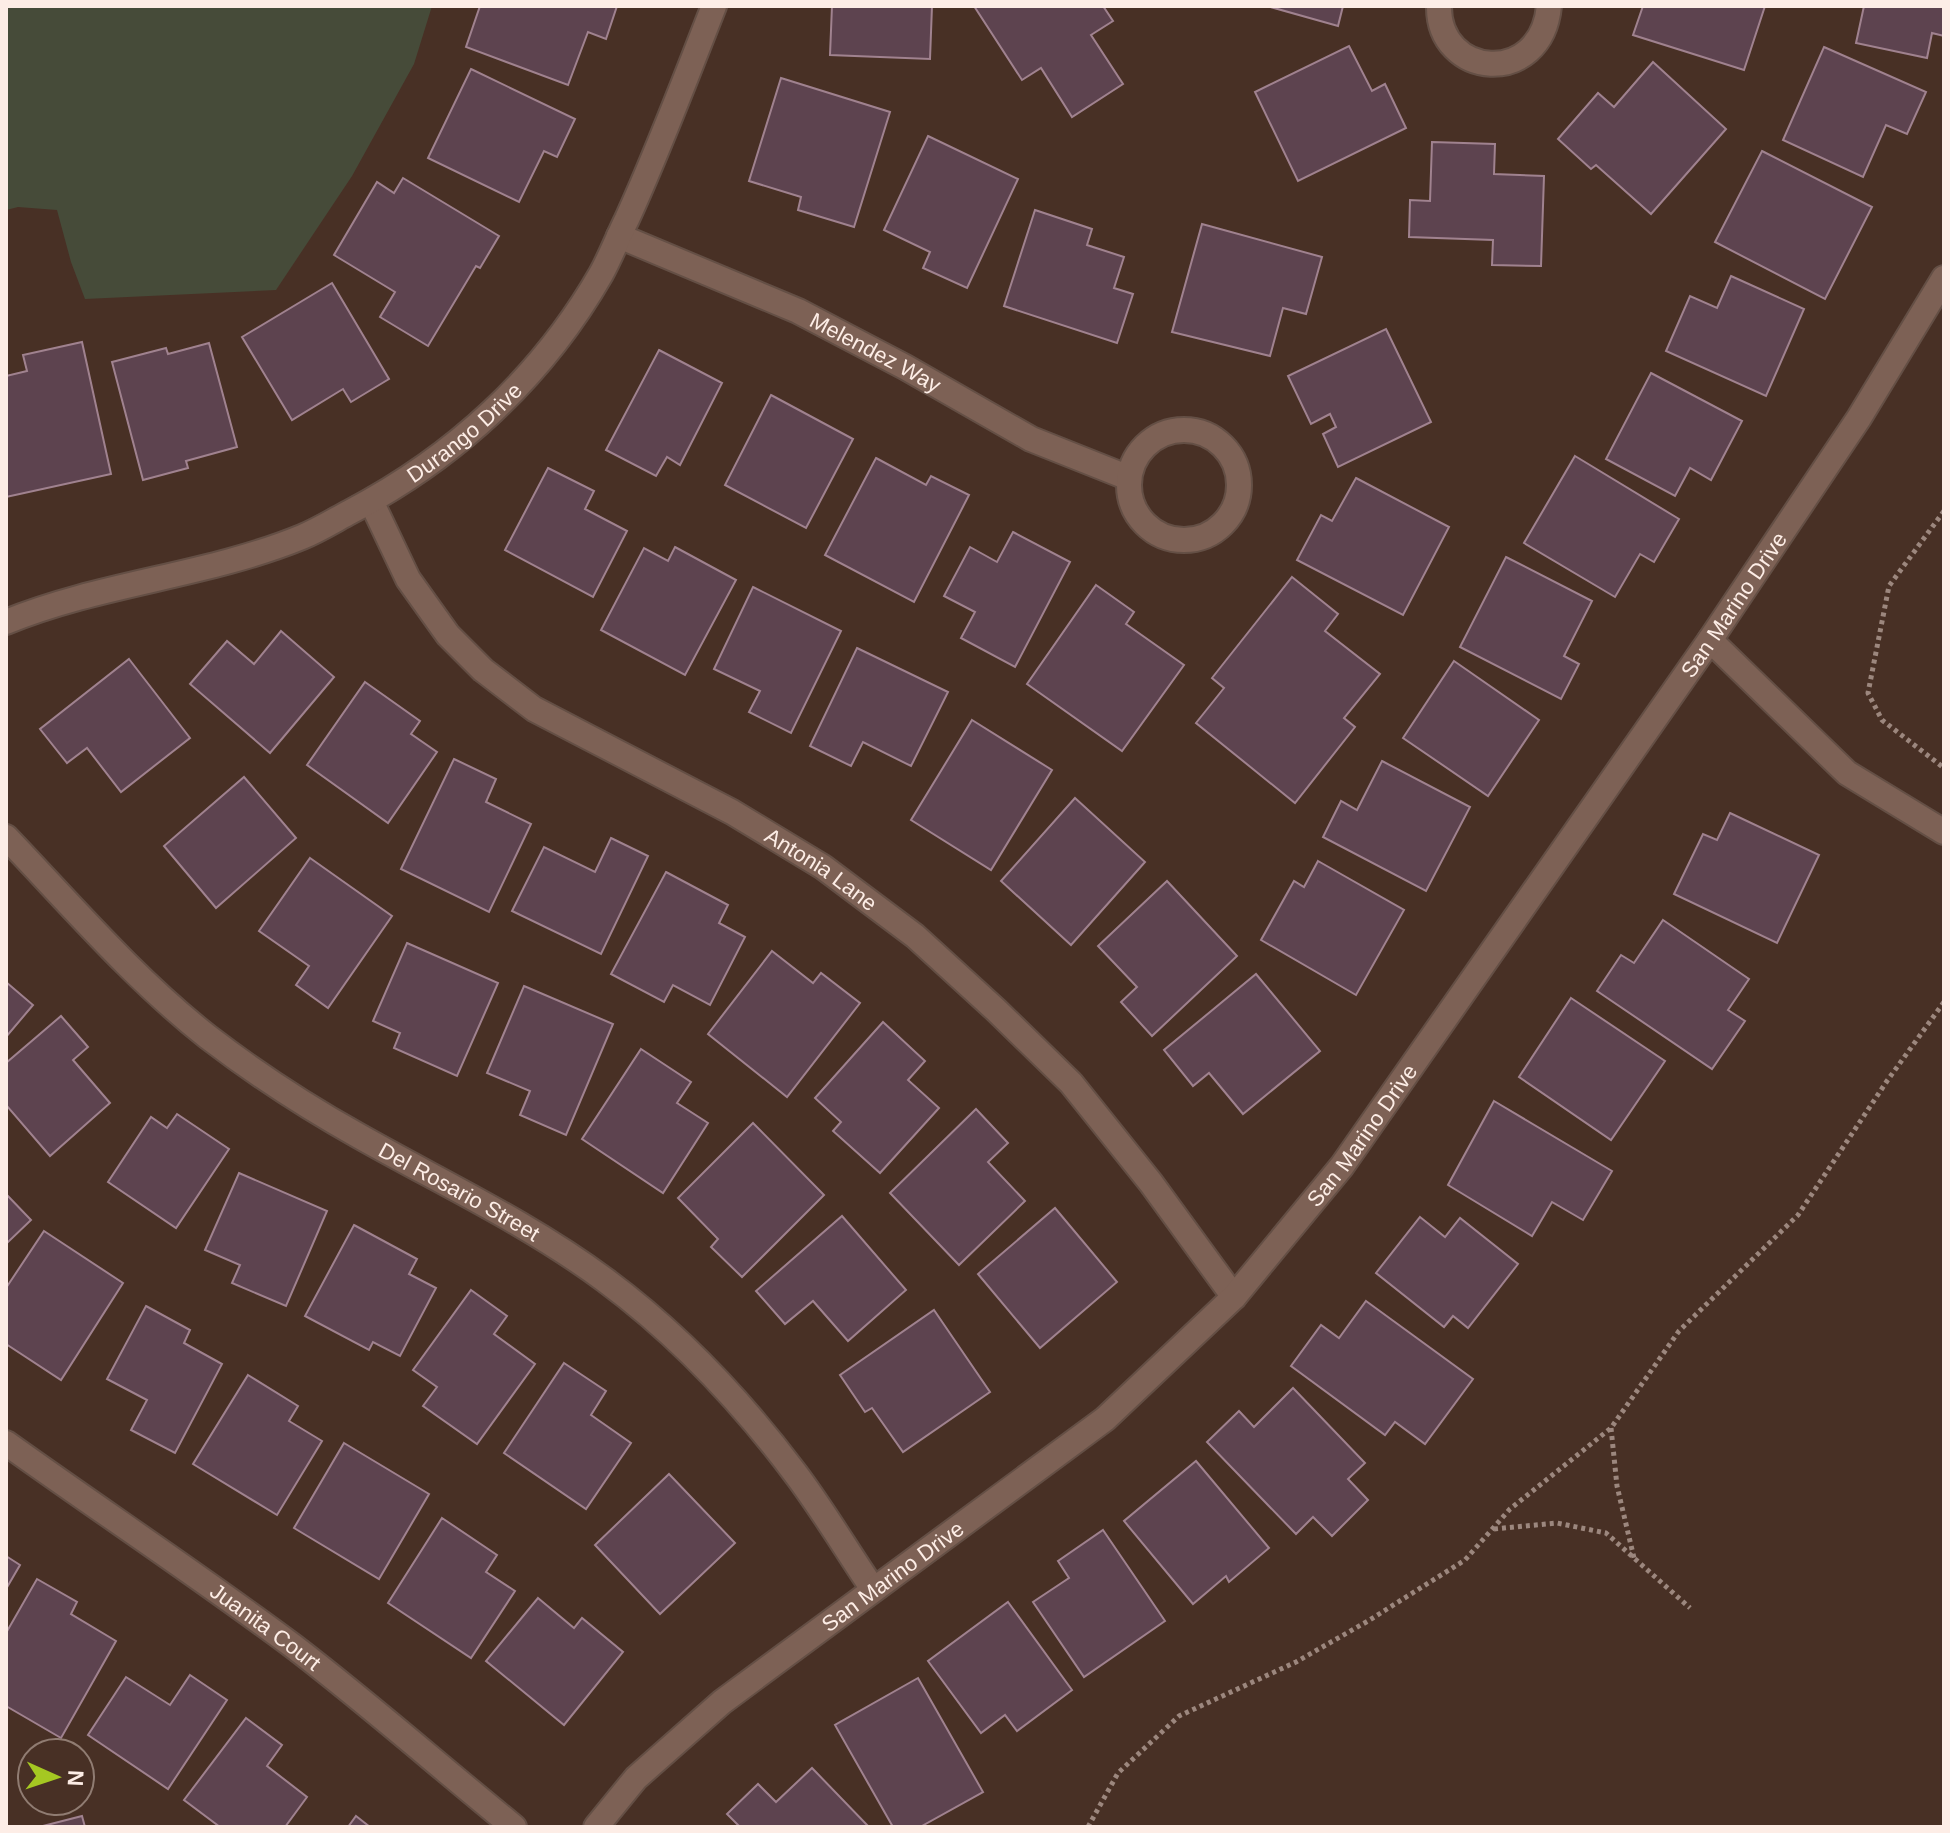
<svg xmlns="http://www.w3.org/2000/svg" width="1950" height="1833" font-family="Helvetica,sans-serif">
	<rect width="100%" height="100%" fill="#483025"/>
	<path fill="#464b39" d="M6,6h426l-18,58 -62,112 -76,114 -191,9 -14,-37 -14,-52 -39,-3 -12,3z"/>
	<g fill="#5d434f" stroke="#a0828f" stroke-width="2">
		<path d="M480,6h137l-11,33 -18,-7 -20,53 -102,-38z"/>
		<path d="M832,6h100l-2,53 -100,-4z"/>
		<path d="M974,6h129l10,15 -22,14 32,49 -51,33 -31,-49 -19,12z"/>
		<path d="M1267,6h76l-5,20z"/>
		<path d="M1643,6h122l-21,64 -111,-35z"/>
		<path d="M1864,6h80v30l-12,-3 -5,25 -71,-15z"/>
		<path d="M1349,46l23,45 13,-7 21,44 -108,53 -43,-89z"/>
		<path d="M1824,47l102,45 -19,42 -21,-9 -23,52 -80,-37z"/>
		<path d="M1653,62l73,67 -75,85 -55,-49 -5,4 -33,-30 40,-46 16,14z"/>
		<path d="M471,69l104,50 -18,38 -13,-6 -25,51 -91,-44z"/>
		<path d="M781,78l109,34 -36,115 -56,-17 3,-13 -52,-16z"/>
		<path d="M928,136l90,43 -51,109 -44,-20 7,-16 -46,-22z"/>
		<path d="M1432,142l63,2 -1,30 50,2 -3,90 -49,-1 1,-25 -84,-3 1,-37 20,1z"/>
		<path d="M1762,151l110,56 -47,92 -110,-57z"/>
		<path d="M403,178l96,58 -19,32 -4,-2 -48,80 -48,-29 15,-25 -61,-37 43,-73 17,11z"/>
		<path d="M1035,210l57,19 -5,16 37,12 -10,31 19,6 -16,49 -113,-37z"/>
		<path d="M1202,224l120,33 -16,57 -23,-6 -13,48 -98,-24z"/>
		<path d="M1731,276l73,33 -38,87 -100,-45 24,-55 27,12z"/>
		<path d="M332,283l57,96 -38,23 -8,-13 -51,31 -50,-83z"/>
		<path d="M1386,329l45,93 -93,45 -15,-33 13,-7 -6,-13 -19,10 -23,-48z"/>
		<path d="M82,342l29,132 -105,23v-121l21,-5 -4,-16z"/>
		<path d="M209,343l28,104 -51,14 2,7 -45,12 -31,-118 54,-14 2,6z"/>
		<path d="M659,350l63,33 -42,82 -13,-8 -11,19 -50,-26z"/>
		<path d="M1651,373l91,48 -31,59 -21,-12 -15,28 -69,-37z"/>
		<path d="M771,395l82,44 -47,89 -81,-43z"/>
		<path d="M1575,456l104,63 -25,43 -14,-8 -25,43 -91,-54z"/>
		<path d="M876,458l50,27 5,-9 38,19 -55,107 -89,-47z"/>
		<path d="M548,468l46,23 -9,18 42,22 -34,66 -88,-47z"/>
		<path d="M1356,478l93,49 -46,88 -106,-55 24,-45 11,6z"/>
		<path d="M1013,532l57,30 -55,105 -54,-29 14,-26 -31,-16 26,-49 27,15z"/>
		<path d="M675,547l61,33 -51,95 -84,-45 43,-82 24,13z"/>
		<path d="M1506,557l86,44 -28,55 15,8 -18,35 -101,-52z"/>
		<path d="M1292,577l46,37 -13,17 55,43 -36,44 11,9 -60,76 -99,-80 28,-35 -12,-10z"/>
		<path d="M1096,585l38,27 -8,12 58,41 -62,86 -95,-67z"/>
		<path d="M753,587l88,44 -50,102 -42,-21 11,-21 -46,-22z"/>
		<path d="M281,631l53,46 -64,76 -80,-69 37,-43 27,23z"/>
		<path d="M857,648l91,44 -37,74 -48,-24 -12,24 -41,-20z"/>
		<path d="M129,659l61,79 -69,54 -34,-44 -20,15 -27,-34z"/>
		<path d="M1454,661l85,59 -51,76 -85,-58z"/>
		<path d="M365,682l55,39 -9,13 26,18 -49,71 -81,-58z"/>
		<path d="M972,720l80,50 -61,100 -80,-50z"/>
		<path d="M454,759l42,20 -10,23 45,22 -42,88 -88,-43z"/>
		<path d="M1382,761l88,46 -44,84 -103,-54 18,-36 16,9z"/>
		<path d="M244,777l52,61 -80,70 -52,-62z"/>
		<path d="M1075,798l70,64 -74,83 -70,-64z"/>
		<path d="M1730,813l89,42 -42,88 -103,-49 29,-60 14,6z"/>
		<path d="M611,838l37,18 -47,98 -89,-43 32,-64 51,25z"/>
		<path d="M310,858l82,58 -64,92 -32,-23 13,-19 -50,-35z"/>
		<path d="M1318,861l86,49 -48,85 -95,-55 33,-59 10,6z"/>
		<path d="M666,872l62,33 -9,18 26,14 -35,68 -37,-20 -9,17 -53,-28z"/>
		<path d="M1167,881l70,75 -85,80 -31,-34 16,-15 -39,-41z"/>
		<path d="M1663,920l86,59 -21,31 17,11 -33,48 -115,-78 24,-36 13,8z"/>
		<path d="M407,943l91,40 -41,93 -63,-28 6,-15 -27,-12z"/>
		<path d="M772,951l41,32 8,-10 39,30 -73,94 -79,-63z"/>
		<path d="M1256,974l64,77 -77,63 -34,-41 -16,13 -29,-36z"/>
		<path d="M6,982l27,23 -27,32z"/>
		<path d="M524,986l89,38 -47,111 -46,-20 10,-24 -43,-18z"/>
		<path d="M1571,998l94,63 -54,79 -92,-63z"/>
		<path d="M61,1016l27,31 -15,13 37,43 -60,53 -44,-51v-42z"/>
		<path d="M883,1022l42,39 -17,19 31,28 -59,65 -47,-42 8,-9 -26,-24z"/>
		<path d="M641,1049l50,33 -14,21 31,20 -45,70 -81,-54z"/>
		<path d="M1494,1101l118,70 -29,49 -31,-18 -20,34 -84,-51z"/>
		<path d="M976,1109l32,34 -20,19 37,39 -66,64 -69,-72z"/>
		<path d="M177,1114l52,35 -53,79 -68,-46 43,-65 16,11z"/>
		<path d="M753,1123l71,72 -82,82 -31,-30 7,-8 -40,-41z"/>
		<path d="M239,1173l88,38 -41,95 -54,-23 8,-18 -35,-15z"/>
		<path d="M6,1194l25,26 -25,24z"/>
		<path d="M1055,1208l62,74 -77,66 -62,-74z"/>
		<path d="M842,1216l64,74 -58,51 -35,-40 -28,23 -29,-33z"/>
		<path d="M1420,1217l25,20 15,-19 58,46 -50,64 -15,-12 -9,11 -68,-54z"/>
		<path d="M354,1225l63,34 -8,15 27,14 -36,68 -27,-14 -4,8 -64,-34z"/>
		<path d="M44,1231l79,52 -62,97 -55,-36v-56z"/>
		<path d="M471,1290l36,26 -13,18 41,30 -58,80 -54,-38 14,-19 -24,-17z"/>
		<path d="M1366,1301l107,78 -48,65 -30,-22 -10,13 -94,-69 30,-41 18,13z"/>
		<path d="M146,1306l44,24 -6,13 38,21 -47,89 -44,-23 16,-30 -40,-21z"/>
		<path d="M934,1310l56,82 -87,60 -31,-44 -7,4 -25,-37z"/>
		<path d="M564,1363l42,28 -15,24 40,28 -45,66 -82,-56z"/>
		<path d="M248,1375l50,31 -9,15 33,20 -45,74 -84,-51z"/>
		<path d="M1293,1388l72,75 -17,16 20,21 -36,36 -19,-19 -17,17 -89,-92 32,-31 15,16z"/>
		<path d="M344,1443l85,51 -50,85 -85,-51z"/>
		<path d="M1196,1461l73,87 -40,34 -3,-6 -33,28 -69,-83z"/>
		<path d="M669,1474l66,69 -75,71 -65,-69z"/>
		<path d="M442,1518l55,37 -11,17 29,19 -44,67 -83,-55z"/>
		<path d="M1103,1530l62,91 -81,56 -51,-75 36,-24 -11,-17z"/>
		<path d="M6,1556l14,9 -14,24z"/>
		<path d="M37,1579l40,23 -6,12 45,27 -55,97 -55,-32v-73z"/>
		<path d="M538,1598l36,30 8,-10 41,34 -59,73 -78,-64z"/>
		<path d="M1008,1602l64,88 -55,41 -12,-16 -24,18 -53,-72z"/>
		<path d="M190,1675l37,25 -59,89 -80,-54 38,-58 44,28z"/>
		<path d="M918,1678l65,114 -63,35h-27l-58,-102z"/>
		<path d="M246,1718l36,27 -15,21 40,31 -22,30h-65l-36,-27z"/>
		<path d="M812,1768l57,59h-129l-13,-13 31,-30 18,18z"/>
		<path d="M82,1816l3,11h-46z"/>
		<path d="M356,1816l14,11h-22z"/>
	</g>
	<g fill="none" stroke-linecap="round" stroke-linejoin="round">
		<defs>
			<path id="service" d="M1710,640l137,133 97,59"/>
			<g id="minor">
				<path d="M1439,6c-1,72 102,82 110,0"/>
				<path id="s1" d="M619,236l179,75 107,56 126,72 98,39"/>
				<circle cx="1184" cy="485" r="55"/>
				<path id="s2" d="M371,501l37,78 40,56 35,35 51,39 198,103 91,55 92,69 81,74 75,73 80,100 83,114"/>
				<path id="s3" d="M6,622c95,-39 201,-46 296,-85 17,-7 33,-17 48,-25 105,-55 192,-135 251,-238 10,-18 17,-37 26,-55 32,-70 59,-142 87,-213"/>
				<path id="s4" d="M6,837c65,68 127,141 202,200 47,36 99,70 151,99 83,47 169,87 246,144 73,54 136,121 190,193 28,37 52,78 78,116"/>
				<path id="s5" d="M6,1443c95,68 193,133 287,203 76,58 147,121 221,181"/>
				<path id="s6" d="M596,1827l40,-49 86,-76 383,-283 129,-122 108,-131 368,-526 149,-222 85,-140"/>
			</g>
		</defs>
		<use href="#service" stroke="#644f45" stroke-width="28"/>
		<use href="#minor" stroke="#644f45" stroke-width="28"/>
		<g stroke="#9c877e" stroke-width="5" stroke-dasharray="4 4" stroke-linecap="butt">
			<path d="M1944,511l-55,75 -21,107 14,27 62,48"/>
			<path d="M1611,1428l6,58 17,72"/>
			<path d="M1494,1529l63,-6 49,10 84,75"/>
			<path d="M1088,1827l30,-54 61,-57 117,-54 72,-41 97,-61 45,-51 101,-81 68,-97 119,-116 89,-134 57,-79"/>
		</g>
		<use href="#service" stroke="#7d6155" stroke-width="24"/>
		<use href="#minor" stroke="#7d6155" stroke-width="24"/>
	</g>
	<g text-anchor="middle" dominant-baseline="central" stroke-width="7" stroke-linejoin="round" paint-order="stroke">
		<g font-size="22" fill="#fdede6" stroke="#483025">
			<text stroke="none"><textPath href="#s1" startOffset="282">Melendez Way</textPath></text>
			<text stroke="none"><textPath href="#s3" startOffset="502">Durango Drive</textPath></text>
			<text stroke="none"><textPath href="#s6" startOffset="1686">San Marino Drive</textPath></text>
			<text stroke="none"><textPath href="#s2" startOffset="598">Antonia Lane</textPath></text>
			<text stroke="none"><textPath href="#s6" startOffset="1038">San Marino Drive</textPath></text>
			<text stroke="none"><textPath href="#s4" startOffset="580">Del Rosario Street</textPath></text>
			<text stroke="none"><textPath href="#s6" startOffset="390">San Marino Drive</textPath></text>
			<text stroke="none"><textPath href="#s5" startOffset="318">Juanita Court</textPath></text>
		</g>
	</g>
	<rect width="1950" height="1833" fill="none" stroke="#fdede6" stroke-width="16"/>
	<g transform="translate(56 1777) rotate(93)"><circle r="38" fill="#483025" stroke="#907c72" stroke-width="2"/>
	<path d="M0-6L14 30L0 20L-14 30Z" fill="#a5c822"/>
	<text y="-12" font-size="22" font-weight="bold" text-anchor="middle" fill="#fdede6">N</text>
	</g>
</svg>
